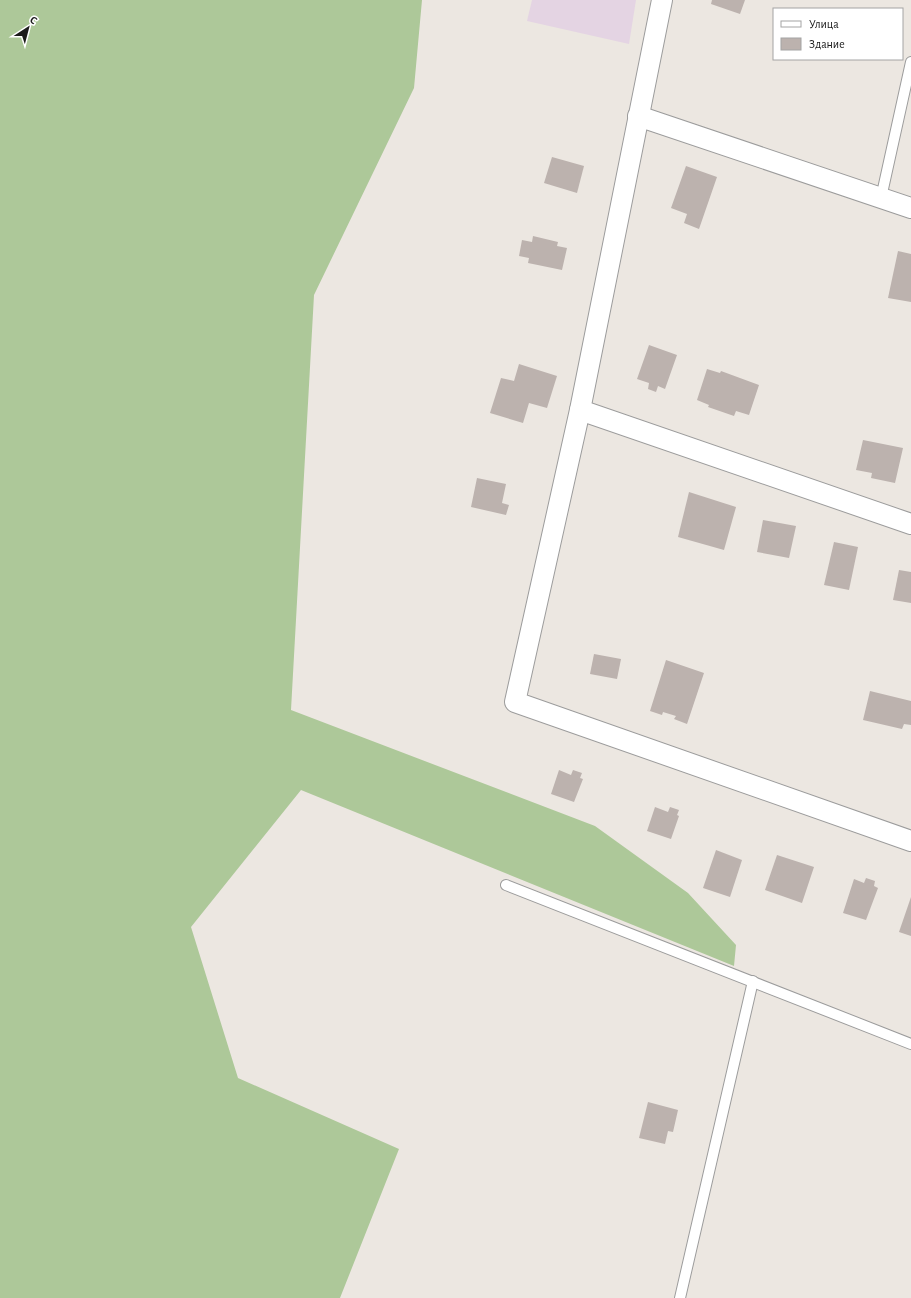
<svg xmlns="http://www.w3.org/2000/svg" width="911" height="1298" font-family="'Alegreya Sans',sans-serif">
	<rect width="100%" height="100%" fill="#ece7e1"/>
	<path fill="#e4d4e3" d="M532,0h104l-7,44 -102,-23z"/>
	<path fill="#adc899" d="M0,0h422l-8,88 -100,207 -23,415 304,116 93,67 48,52 -2,21 -433,-176 -110,137 47,151 161,71 -59,149h-340z"/>
	<g fill="#bcb2ae">
		<path d="M712,0h33l-5,14 -29,-10z"/>
		<path d="M552,157l32,9 -7,27 -33,-10z"/>
		<path d="M686,166l31,11 -18,52 -15,-6 3,-9 -16,-6z"/>
		<path d="M533,236l25,6 -1,4 10,2 -5,22 -34,-7 1,-5 -10,-2 3,-16 10,2z"/>
		<path d="M898,251l13,3v48l-23,-4z"/>
		<path d="M649,345l28,10 -12,34 -7,-3 -2,6 -8,-3 1,-6 -12,-4z"/>
		<path d="M519,364l38,12 -10,32 -18,-5 -6,20 -33,-10 11,-35 13,3z"/>
		<path d="M707,369l13,4 1,-2 38,14 -10,30 -13,-4 -2,5 -26,-9 1,-2 -12,-5z"/>
		<path d="M863,440l40,8 -8,35 -24,-5 1,-5 -16,-3z"/>
		<path d="M477,478l29,6 -4,19 7,2 -3,10 -35,-8z"/>
		<path d="M689,492l47,15 -12,43 -46,-13z"/>
		<path d="M763,520l33,6 -7,32 -32,-6z"/>
		<path d="M834,542l24,5 -9,43 -25,-5z"/>
		<path d="M899,570l12,2v31l-18,-3z"/>
		<path d="M594,654l27,5 -4,20 -27,-5z"/>
		<path d="M666,660l38,13 -17,51 -13,-5 2,-3 -13,-4 -1,3 -12,-4z"/>
		<path d="M870,691l41,10v24l-7,-1 -2,5 -39,-9z"/>
		<path d="M559,770l12,5 2,-5 9,3 -2,5 3,1 -9,23 -23,-8z"/>
		<path d="M655,807l13,5 2,-5 9,3 -2,5 2,1 -8,23 -24,-8z"/>
		<path d="M716,850l26,10 -12,37 -27,-9z"/>
		<path d="M777,855l37,12 -12,36 -37,-13z"/>
		<path d="M866,878l9,3 -1,5 4,2 -12,32 -23,-7 11,-34 10,4z"/>
		<path d="M911,897v39l-12,-4z"/>
		<path d="M648,1102l30,8 -5,22 -5,-1 -3,13 -26,-6z"/>
	</g>
	<g fill="none" stroke-linecap="round" stroke-linejoin="round">
		<defs>
			<g id="lane">
				<path d="M881,198l30,-136"/>
				<path d="M506,885l405,159"/>
				<path d="M680,1298l73,-317"/>
			</g>
			<g id="street">
				<path d="M662,0l-82,410 -65,292 396,139"/>
				<path d="M638,116l273,92"/>
				<path d="M580,410l331,114"/>
			</g>
		</defs>
		<use href="#lane" stroke="#9c9c9c" stroke-width="12"/>
		<use href="#street" stroke="#9c9c9c" stroke-width="22"/>
		<use href="#lane" stroke="#fff" stroke-width="10"/>
		<use href="#street" stroke="#fff" stroke-width="20"/>
	</g>
	<rect x="773" y="8" width="130" height="52" fill="#ffffff" stroke="#a4a4a4"/>
	<rect x="781" y="21" width="20" height="6" fill="#ffffff" stroke="#a4a4a4"/>
	<text x="809" y="28" font-size="12" fill="#1b1b1b">Улица</text>
	<rect x="781" y="38" width="20" height="12" fill="#bcb2ae" stroke="#a4a4a4"/>
	<text x="809" y="48" font-size="12" fill="#1b1b1b">Здание</text>
	<g transform="translate(28 28) rotate(36)" stroke="#ffffff" stroke-width="3" paint-order="stroke">
	<path d="M0-3L7 15L0 10L-7 15Z" fill="#1b1b1b"/>
	<text y="-6" font-size="11" font-weight="bold" text-anchor="middle" fill="#1b1b1b">С</text>
	</g>
</svg>
